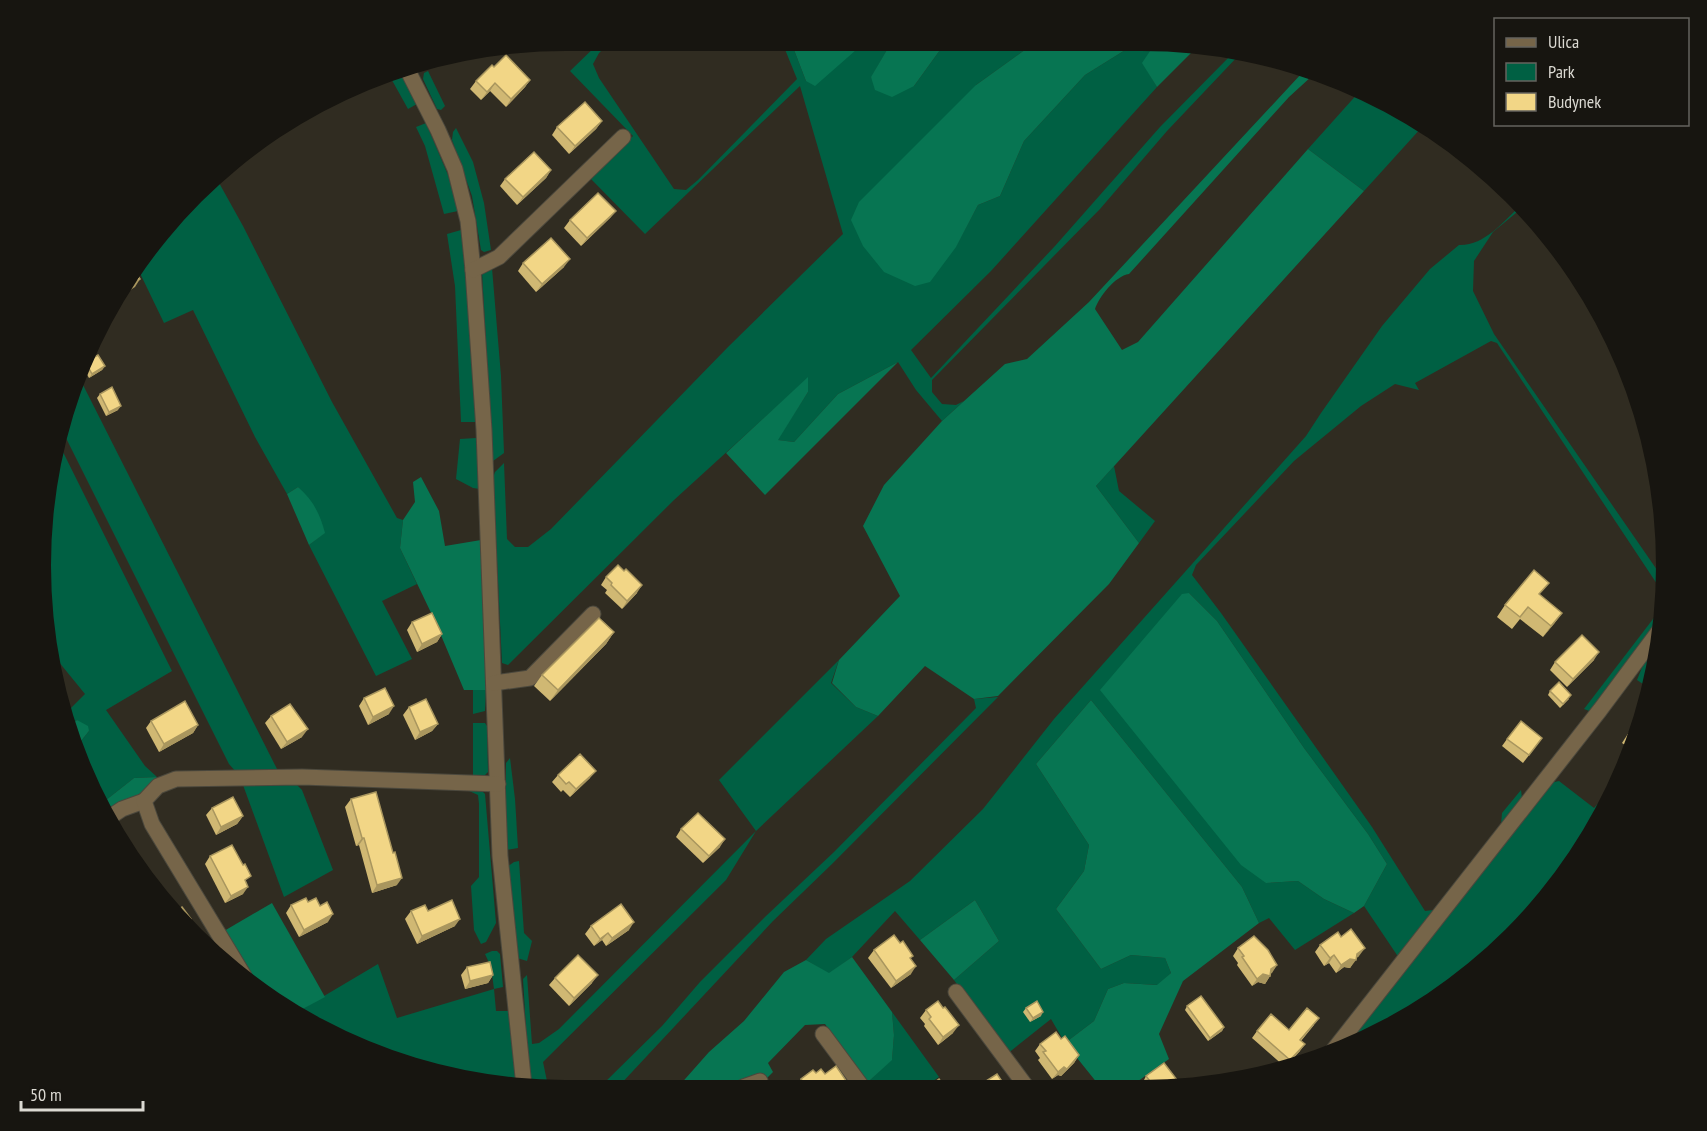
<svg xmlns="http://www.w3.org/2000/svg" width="1707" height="1131" font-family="'PT Sans Narrow',sans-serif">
	<rect width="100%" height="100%" fill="#302c21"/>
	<g fill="#006043">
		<path d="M601,41h10l-12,12 -6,11 6,14 75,111 12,1 12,-10 99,-101 -15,-37h9l15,39 61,-38h24l-20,35 43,8 26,-36 16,-7 77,1 -57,41 -20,161 22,-41 22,-9 24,-55 61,-66 45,-28 24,-2 -11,18 14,24 -166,184 -80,79 20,28 124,-132 105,-119 74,-75 6,2 -73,77 -67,78 -168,171v12l10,12 14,1 8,-4 -22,20 -26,-31 -18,-28 -60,32 -44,48 -17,-2 31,-48v-14l-134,122 -166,165 -6,-2 -9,-185 2,-6 9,-9 3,76 8,8h13l23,-18 177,-182 115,-113 -43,-148 -155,148 -55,-56 43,-42 -63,-65z"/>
		<path d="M399,68l18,36 -9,5 -20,-36z"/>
		<path d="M428,71l17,35 -4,4 -4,-1 -14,-30 1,-6z"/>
		<path d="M1360,91l13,3 49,33 -58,64 -56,-42z"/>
		<path d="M426,123l22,52 10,36 -14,3 -19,-68 -9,-19z"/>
		<path d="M456,128l17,34 11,41 7,47 -7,2 -3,-2 -9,-54 -20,-56 1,-8z"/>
		<path d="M218,181l25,45 89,176 65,116 6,2 -3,28 17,36 -35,17 30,58 -36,17 -67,-131 15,-12 -26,-46 -11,7 -32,-57 -62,-127 -29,13 -27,-56 12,-21z"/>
		<path d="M1520,206l2,2 -29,24 -19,29 -1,30 21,43 170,246 -1,13 -166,-250 -6,-2 -76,42 4,7 -24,-6 -34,22 -67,55 -98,104 -4,10 29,38 151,214 53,84 8,-1 68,-85 1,-12 19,-23 1,8 -123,160 -35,-52 23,-42 -19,-30 -64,-86 -87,-127 -28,-28 77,290 32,-2 26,18 30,14 -59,37 -26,-32 -10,5 -17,-36 -151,-187 -55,64 53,81 -5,26 -28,38 45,60 30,-14 34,3 6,15 -13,12 -34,-2 -16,6 -14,32 -29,22 -14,-24 -44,35 -53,-74 45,-39 -24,-41 -55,40 -25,-29 -43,46 -23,17 -23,-14 20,-21 84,-58 73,-72 71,-90 252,-283 15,-23 61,-87 48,-57 29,-24c25,1 44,-23 61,-39z"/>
		<path d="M461,230l6,50 9,142h-15l-6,-136 -8,-52z"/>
		<path d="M492,268l9,108 3,77 -11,8 -11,-188z"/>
		<path d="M78,375l200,396 -42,1 -7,-8 -165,-330z"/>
		<path d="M476,438l4,51 -7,-1 -17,-9 4,-40z"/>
		<path d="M61,448l111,223 -66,39 39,56 12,11 -23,1 -33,26 -24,-58 12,-15 -12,-11 -8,6 -5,-11 21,-21 -31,-38 -12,-125z"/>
		<path d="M1114,466l5,25 36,30 -16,22 -43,-57z"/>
		<path d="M1663,606v12l-71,94 -8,-3z"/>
		<path d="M1661,640l-12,48 -12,-8 8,-20z"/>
		<path d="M839,660l-8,23 25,24 22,9 -122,115 -30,49 -183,182 5,24h-16l-5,-41 -4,-66 4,-4 5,69 7,-1 20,-14 197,-198 -37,-51z"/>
		<path d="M473,690h13l-1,21 -12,3z"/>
		<path d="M998,697l-166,167 -59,57 -155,166 -17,-1 61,-60 38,-44 66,-66 68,-64 142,-144 -2,-9z"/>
		<path d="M473,723h12l2,3 1,46 -4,4 -11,1z"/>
		<path d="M510,758l5,41 3,49 -12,2v-87z"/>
		<path d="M1559,781l35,27 8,-9 5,4 -11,25 -60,84 -75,70 -88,55 -33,12 210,-266z"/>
		<path d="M296,784l6,6 31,80 -49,27 -41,-112z"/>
		<path d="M467,790h14l4,4 11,129 -10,19 -5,2 -7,-14 -3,-44 8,-9v-73l-1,-9z"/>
		<path d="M519,861l5,72 8,8 -5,20 -10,-3 -10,-91 7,-5z"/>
		<path d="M492,951h5l3,3 3,33 -9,2 2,22h13l7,75h-19l-163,-49 -37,-25 81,-48 19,54 97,-29 -3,-22 -6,-13z"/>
		<path d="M892,1012l47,65 -16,11h-51l-4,-6 24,-23 2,-24z"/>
	</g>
	<g fill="#077552">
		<path d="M791,42l76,1 -11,7 -41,36 -9,-5z"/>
		<path d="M891,43h65l-16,7 -26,36 -22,11 -17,-7 -4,-13z"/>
		<path d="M1033,44l116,1 -19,2 -45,28 -61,66 -24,55 -22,9 -22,42 -26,35 -15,4 -31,-14 -21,-26 -12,-26 8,-18 117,-117z"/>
		<path d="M1154,45h45l-42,42 -15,-24z"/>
		<path d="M1302,73l10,3 -23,21 -160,177c-14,2 -30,23 -34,35l27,41 16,-8 170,-193 56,42 -268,295 43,57 -30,41 -111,112 -24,3 -49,-33 -47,50 -22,-9 -24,-24 7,-23 61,-64 -37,-70 21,-41 58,-64 63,-57 22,-5 62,-57z"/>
		<path d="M898,362l-133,133 -39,-42 82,-76v15l-30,48 16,2 44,-48z"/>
		<path d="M421,477l18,34 6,35 36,-6 4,59 1,91h-22l-29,-69 -35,-73 3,-28 12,-18 -2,-20z"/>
		<path d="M298,487c15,13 22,27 27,46l-16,12 -22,-51z"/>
		<path d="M1189,593l28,28 87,127 64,86 19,30 -23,42 -10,7 -30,-14 -26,-18 -32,2 -25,-18 -141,-175 82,-96z"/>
		<path d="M1091,700l151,187 17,36 -76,58 -24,53 10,25 -42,30h-25l-37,-46 29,-22 14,-32 16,-6 33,2 14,-12 -6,-15 -34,-3 -30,14 -45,-60 28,-38 5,-26 -53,-81z"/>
		<path d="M77,720l11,6 1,5 -12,15 -8,-20z"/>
		<path d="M157,777l-19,20 -33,18 -4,-11 33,-26z"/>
		<path d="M975,900l24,41 -45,39 -34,-40z"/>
		<path d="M272,903l53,94 -28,15 -41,-28 -32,-53z"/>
		<path d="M852,957l40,55 2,23 -2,25 -24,22 -43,-58 -20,1 -37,38 5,9 -15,15h-80l31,-35 35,-31 40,-49 22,-12 23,13z"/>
	</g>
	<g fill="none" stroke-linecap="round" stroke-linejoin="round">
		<defs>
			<g id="minor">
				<path d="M406,67l32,63 17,39 13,52 5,49 11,160 16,426 24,230"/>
				<path d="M473,270l26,-13 124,-120"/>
				<path d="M494,683l36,-5 63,-64"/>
				<path d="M107,819l15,-10 22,-8"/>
				<path d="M244,976l-92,-152 -8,-23 14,-15 18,-7 126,-2 196,7"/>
				<path d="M956,992l72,97"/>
				<path d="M823,1034l40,54"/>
				<path d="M1332,1052l268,-342 62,-83"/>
				<path d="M743,1087l17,-6"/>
			</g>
		</defs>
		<use href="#minor" stroke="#4b483d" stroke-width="17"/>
		<use href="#minor" stroke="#766549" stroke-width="15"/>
	</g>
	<g fill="#d0b873">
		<path d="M494,67l36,13 -5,7 -19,20 -16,-16 -9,9 -11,-11 6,-8z"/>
		<path d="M602,121l-6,8 -27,25 -17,-19 5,-8z"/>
		<path d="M551,170l-5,8 -29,27 -17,-19 5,-7z"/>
		<path d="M616,211l-6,7 -29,28 -17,-18 6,-8z"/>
		<path d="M523,263l41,4 -28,25 -18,-21z"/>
		<path d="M85,362l20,4 -3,4 -13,8 -7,-12z"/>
		<path d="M100,394l18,16 -12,6 -9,-18z"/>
		<path d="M606,577l31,16 -15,16 -17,-16 2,-3 -6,-5z"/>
		<path d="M1540,595l22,18 -19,24 -23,-18 -8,10 -15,-12 8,-12z"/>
		<path d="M412,622l30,12 -5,8 -20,10 -10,-22z"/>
		<path d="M614,632l-8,12 -56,57 -16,-15 8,-11z"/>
		<path d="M1594,660l-27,27 -17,-17 5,-8z"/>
		<path d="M1550,691l19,8 -9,9 -12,-13z"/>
		<path d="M364,698l25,16 -21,11 -9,-19z"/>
		<path d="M409,707l29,17 -6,7 -17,9 -12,-25z"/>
		<path d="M1644,709l-5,26 -7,15 -10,-7z"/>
		<path d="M271,716l31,21 -21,12 -16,-26z"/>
		<path d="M151,721l47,4 -5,8 -34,19 -13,-24z"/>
		<path d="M1542,738l-19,25 -21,-17 5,-7z"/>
		<path d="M558,775l32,3 -20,19 -7,-7 -2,2 -9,-10z"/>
		<path d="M351,799l46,86 -25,8 -13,-48 -3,1 -11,-39z"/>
		<path d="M212,808l31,8 -6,8 -21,11 -10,-20z"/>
		<path d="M681,829l39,18 -17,16 -27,-26z"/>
		<path d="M210,856l33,9 3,18 -3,11 -18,9 -20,-39z"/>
		<path d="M308,902l20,20 -29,15 -13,-24 5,-8z"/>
		<path d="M411,911h17l27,15 -38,18 -12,-25z"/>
		<path d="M591,926l38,4 -23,16 -4,-6 -8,6 -9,-12z"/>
		<path d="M1341,937l18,19 -3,2 -6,10 -6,-1 -8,6 -7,-10 -5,3 -9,-14 5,-7z"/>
		<path d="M1238,948l39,17 -6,8 -1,3 -5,8 -7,-2 -6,4 -15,-21 1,-2 -5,-7z"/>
		<path d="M874,950l37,9v15l-20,14 -23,-30z"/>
		<path d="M467,967l26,8 -5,8 -23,6 -4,-14z"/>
		<path d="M555,978l37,5 -23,23 -20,-21z"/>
		<path d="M1187,1006l37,21 -2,4 -14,10 -23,-31z"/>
		<path d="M1026,1008l15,8 -11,6 -7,-10z"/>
		<path d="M926,1010l27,23 -15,12 -14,-19 1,-2 -5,-6z"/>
		<path d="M1314,1025l-13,16 -1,10 -15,16 -33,-29 5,-7 32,-1z"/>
		<path d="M1061,1039l18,16 -5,8 -13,13 -3,-1 -6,4 -14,-19 2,-2 -5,-7 5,-7z"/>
		<path d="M816,1073l9,1 18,14 -47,-1 -1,-1 6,-7z"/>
		<path d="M1146,1076l29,13h-25l-6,-9z"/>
		<path d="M983,1083l29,6 -32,-1z"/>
	</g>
	<g fill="#a9965e">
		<path d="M530,80l-5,7 -19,20 5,-8z"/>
		<path d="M495,83l-5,8 -9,9 6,-8z"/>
		<path d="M602,121l-6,8 -27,25 6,-8z"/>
		<path d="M551,170l-5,8 -29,27 6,-8z"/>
		<path d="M616,211l-6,7 -29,28 6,-8z"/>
		<path d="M570,259l-6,8 -28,25 6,-8z"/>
		<path d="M140,279l-5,8 -15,10 4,-7z"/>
		<path d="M105,366l-3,4 -13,8 3,-4z"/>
		<path d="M121,406l-3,4 -12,6 3,-4z"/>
		<path d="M642,585l-5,8 -15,16 5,-8z"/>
		<path d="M1562,613l-8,11 -11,13 8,-11z"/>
		<path d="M614,632l-8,12 -56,57 8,-11z"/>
		<path d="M442,634l-5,8 -20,10 5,-8z"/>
		<path d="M1599,652l-5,8 -27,27 6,-8z"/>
		<path d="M394,706l-5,8 -21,11 5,-8z"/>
		<path d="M438,724l-6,7 -17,9 5,-8z"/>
		<path d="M198,725l-5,8 -34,19 5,-8z"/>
		<path d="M308,729l-6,8 -21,12 6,-7z"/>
		<path d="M596,771l-6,7 -20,19 6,-8z"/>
		<path d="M243,816l-6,8 -21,11 5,-8z"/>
		<path d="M362,838h2l-5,7 -3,1z"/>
		<path d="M725,839l-5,8 -17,16 6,-7z"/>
		<path d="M402,878l-5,7 -25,8 5,-8z"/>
		<path d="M248,887l-5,7 -18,9 6,-7z"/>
		<path d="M333,914l-5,8 -29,15 5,-7z"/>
		<path d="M460,919l-5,7 -38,18 5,-8z"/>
		<path d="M634,922l-5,8 -23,16 6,-8z"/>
		<path d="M608,933l-6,7 -8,6 6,-7z"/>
		<path d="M1365,948l-6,8 -5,4h2l-6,8 -6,-1 -8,6 5,-8z"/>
		<path d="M1334,955l-5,8 -5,3 6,-8z"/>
		<path d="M1277,965l-5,8 -4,2 2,1 -5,8 -7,-2 -6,4 5,-7z"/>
		<path d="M916,966l-5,8 -20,14 5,-7z"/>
		<path d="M493,975l-5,8 -23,6 5,-8z"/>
		<path d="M598,975l-6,8 -23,23 5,-8z"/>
		<path d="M1043,1012l-2,4 -11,6 3,-4z"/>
		<path d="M959,1025l-6,8 -15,12 5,-8z"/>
		<path d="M1224,1027l-2,4 -14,10 2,-3z"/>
		<path d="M1305,1044l-5,7 -15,16 5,-7z"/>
		<path d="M1079,1055l-5,8 -13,13 -3,-1 -6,4 6,-7z"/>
	</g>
	<g fill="#f2d686" stroke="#a9965e" stroke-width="1.5">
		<path d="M506,55l24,25 -19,19 -16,-16 -8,9 -11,-11 16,-16 2,2z"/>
		<path d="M585,102l17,19 -27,25 -18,-19z"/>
		<path d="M534,152l17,18 -28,27 -18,-18z"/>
		<path d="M598,193l18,18 -29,27 -17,-18z"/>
		<path d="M551,238l19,21 -28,25 -19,-21z"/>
		<path d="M135,270l5,9 -16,11z"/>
		<path d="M98,355l7,11 -13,8 -7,-12z"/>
		<path d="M112,387l9,19 -12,6 -9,-18z"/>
		<path d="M618,565l6,6 2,-2 16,16 -15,16 -16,-16 1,-2 -6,-6z"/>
		<path d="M1534,570l15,13 -10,11 23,19 -11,13 -23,-19 -8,10 -15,-12z"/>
		<path d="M432,613l10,21 -20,10 -10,-22z"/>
		<path d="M599,618l15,14 -56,58 -16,-15z"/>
		<path d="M1582,635l17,17 -26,27 -18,-17z"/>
		<path d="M1559,682l12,13 -8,9 -13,-13z"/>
		<path d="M385,688l9,18 -21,11 -9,-19z"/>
		<path d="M426,699l12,25 -18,8 -11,-25z"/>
		<path d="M185,701l13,24 -34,19 -13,-23z"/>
		<path d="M290,704l18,25 -21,13 -16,-26z"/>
		<path d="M1644,710l-5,25 -3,6 -8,-6z"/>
		<path d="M1521,721l21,17 -13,17 -22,-16z"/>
		<path d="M580,754l16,17 -20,18 -7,-7 -3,2 -8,-9z"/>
		<path d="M376,792l17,61 2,-1 7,26 -25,7 -13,-47h-2l-11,-39z"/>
		<path d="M233,797l10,19 -22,11 -9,-19z"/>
		<path d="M698,813l27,26 -16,17 -28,-27z"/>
		<path d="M232,845l11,20 2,-1 6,12 -6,4 3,7 -17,9 -21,-40z"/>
		<path d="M306,898l2,4 8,-4 4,8 7,-4 6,12 -29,16 -13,-25z"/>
		<path d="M452,900l8,19 -38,17 -11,-25 14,-6 3,6z"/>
		<path d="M621,904l13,18 -22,16 -4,-5 -8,6 -9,-13z"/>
		<path d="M182,907l9,12 -4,2 -9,-11z"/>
		<path d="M1351,929l14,19 -8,6 -1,6 -6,-1 -9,6 -7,-10 -4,3 -10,-13 18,-13 3,5z"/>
		<path d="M894,935l6,8 3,-2 10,15 -3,2 6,8 -20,15 -22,-31z"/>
		<path d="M1254,936l14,14 9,15 -6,4 -1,7 -7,-2 -6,5 -15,-22 2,-1 -6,-8z"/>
		<path d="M578,955l20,20 -24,23 -19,-20z"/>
		<path d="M490,962l3,13 -23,6 -3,-14z"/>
		<path d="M1201,996l23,31 -14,11 -23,-32z"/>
		<path d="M938,1001l5,7 2,-1 14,18 -16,12 -14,-18 2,-2 -5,-7z"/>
		<path d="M1037,1001l6,11 -10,6 -7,-10z"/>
		<path d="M1307,1008l12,10 -19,22 5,4 -15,16 -33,-29 14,-17 18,16z"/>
		<path d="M1056,1032l5,7 4,-3 14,19 -12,14 -3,-2 -6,5 -15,-20 3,-1 -6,-7z"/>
		<path d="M1164,1063l17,22 -5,4h-20l-10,-13z"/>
		<path d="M836,1066l11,16 -8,6h-32l-6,-9 12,-9 3,3 5,-4 4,5z"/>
		<path d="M997,1074l6,9 6,1 3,5 -25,-1 -4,-5z"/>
		<path d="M939,1079l6,9h-18z"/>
	</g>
	<path d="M0 0H1707V1131H0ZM565 51H1142A514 514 0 0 1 1656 565V566A514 514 0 0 1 1142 1080H565A514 514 0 0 1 51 566V565A514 514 0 0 1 565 51Z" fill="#171510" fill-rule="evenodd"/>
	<rect x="1494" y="18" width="195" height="108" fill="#171510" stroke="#65635e" stroke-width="1.5"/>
	<rect x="1506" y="38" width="30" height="9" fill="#766549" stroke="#65635e" stroke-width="1.5"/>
	<text x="1548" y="48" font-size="18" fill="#dbd9d2">Ulica</text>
	<rect x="1506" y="63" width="30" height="18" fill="#006043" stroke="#65635e" stroke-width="1.5"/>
	<text x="1548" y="78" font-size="18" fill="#dbd9d2">Park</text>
	<rect x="1506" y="93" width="30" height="18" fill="#f2d686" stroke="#65635e" stroke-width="1.5"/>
	<text x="1548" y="108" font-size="18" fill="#dbd9d2">Budynek</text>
	<path d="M21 1101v9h122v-9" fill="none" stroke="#dbd9d2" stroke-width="3"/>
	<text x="30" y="1101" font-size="18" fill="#dbd9d2" stroke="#171510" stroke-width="4.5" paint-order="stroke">50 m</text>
</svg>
